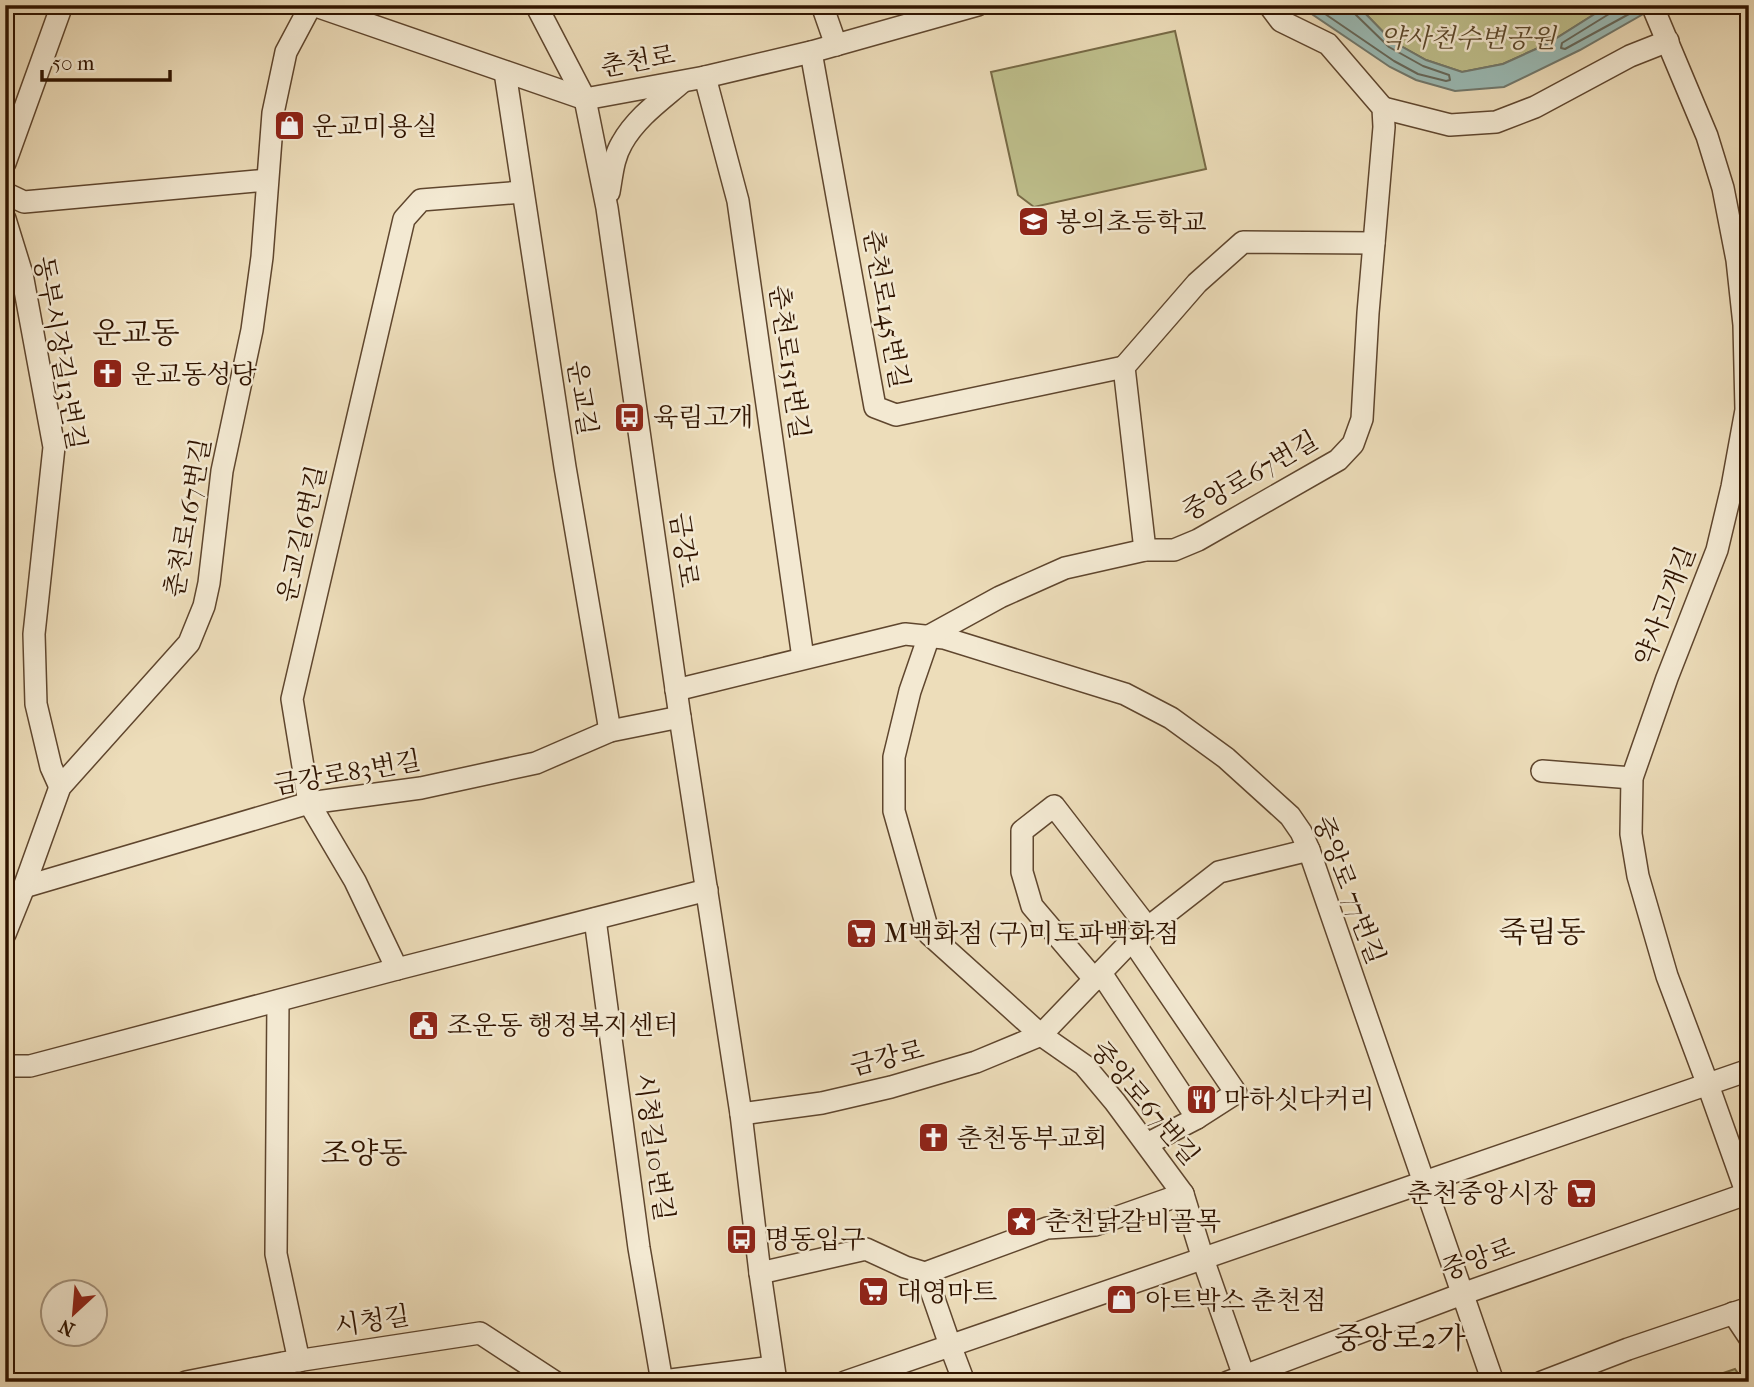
<svg xmlns="http://www.w3.org/2000/svg" width="1754" height="1387" font-family="'IM FELL French Canon','Noto Serif KR',serif">
	<rect width="100%" height="100%" fill="#edddba"/>
	<filter id="stains"><feTurbulence type="fractalNoise" baseFrequency=".00286" numOctaves="4"/><feColorMatrix values="0 0 0 0 .2 0 0 0 0 .09 0 0 0 0 .02 0 0 0 .5 -.17"/></filter>
	<radialGradient id="worn" r=".72"><stop offset=".6" stop-color="#630" stop-opacity="0"/><stop offset="1" stop-color="#630" stop-opacity=".3"/></radialGradient>
	<g fill="#bebf8c" stroke="#776a46" stroke-width="2">
		<path d="M1357,5h252l-62,39 -44,20 -41,8 -36,-12 -34,-19z"/>
		<path d="M1175,31l31,138 -172,38 -16,-12 -27,-123z"/>
		<path d="M1735,1369l9,13h-47z"/>
	</g>
	<path fill="#9abbb6" stroke="#70786d" stroke-width="2" d="M1301,5h56l35,36 34,19 36,12 41,-8 44,-20 62,-39h50l-79,45 -76,37 -49,4 -39,-11 -26,-13 -90,-61z"/>
	<g fill="none" stroke-linecap="round" stroke-linejoin="round">
		<g stroke="#65685b" stroke-width="2">
			<path d="M1312,5l82,56 24,13 28,7 4,-1 -1,-5 -26,-9 -34,-19 -35,-34 -2,-8"/>
			<path d="M1611,5l-2,9 -47,29 -1,5 4,1 75,-41"/>
		</g>
		<defs>
			<g id="minor">
				<path d="M313,5l272,94 120,-22 106,-25 167,-47"/>
				<path d="M536,5l49,94 22,109 73,509 61,397 19,159 16,109"/>
				<path d="M822,5l14,40"/>
				<path d="M1652,5l55,131 16,52 14,72 7,65 2,85 -14,77 -15,63 -50,128 -35,100 -1,56 7,42 29,100 41,109 41,115"/>
				<path d="M811,52l64,355 21,8 228,-48"/>
				<path d="M505,72l60,395 45,264"/>
				<path d="M705,77l33,124 65,457"/>
				<path d="M1383,108l67,17 46,-3 39,-15 95,-51 38,-15"/>
				<path d="M5,163l57,-158"/>
				<path d="M609,192c3,-16 4,-34 13,-49 14,-25 38,-42 59,-60"/>
				<path d="M5,193l19,9 243,-22"/>
				<path d="M5,219l17,55 32,173 -20,187 2,70 15,63 9,20"/>
				<path d="M1145,550l-21,-183 73,-84 46,-41 131,1"/>
				<path d="M676,690l229,-56 39,4 181,56 46,24 55,40 64,58 11,16 8,18 184,532"/>
				<path d="M1542,771l90,7"/>
				<path d="M24,887l285,-84 112,-15 115,-25 74,-32 70,-14"/>
				<path d="M595,919l44,329 23,134"/>
				<path d="M5,934l19,-47 36,-100 129,-144 15,-37 5,-23 13,-112 30,-141 10,-73 11,-144 13,-61 25,-47"/>
				<path d="M1132,940l104,153 -39,25 -50,26"/>
				<path d="M397,969l-42,-88 -46,-78 -17,-104 112,-480 17,-19 101,-8"/>
				<path d="M1101,973l96,145"/>
				<path d="M1095,980l-63,-74 -10,-34v-41l32,-25 94,122"/>
				<path d="M278,1001l-2,253 23,107"/>
				<path d="M5,1066h25l367,-97 310,-79"/>
				<path d="M741,1114l81,-11 69,-16 85,-25 65,-27 91,-95 87,-68 90,-22"/>
				<path d="M760,1273l106,-24 39,18 20,6 122,-45 48,-3 88,-31"/>
				<path d="M925,1273l25,72 14,37"/>
				<path d="M1733,1313l16,24"/>
				<path d="M663,1381l110,-14"/>
				<path d="M186,1382l97,-19 197,-30 75,49"/>
				<path d="M845,1382l904,-312"/>
				<path d="M1228,1382l234,-88 287,-101"/>
				<path d="M1246,1382l-43,-123 -20,-65 -68,-92 -31,-37 -43,-30 -112,-101 -35,-123v-54l16,-66 19,-55 71,-39 65,-29 80,-18h29l24,-10 140,-80 15,-16 9,-25 6,-106 16,-186 -1,-19 -55,-64 -47,-23 -12,-16"/>
				<path d="M1542,1382l86,-33 121,-41"/>
			</g>
		</defs>
		<use href="#minor" stroke="#5f462e" stroke-width="24"/>
		<use href="#minor" stroke="#f3e9d2" stroke-width="21"/>
	</g>
	<defs>
		<symbol id="shop-square" viewBox="-11 -11 22 22"><rect x="-9" y="-9" width="18" height="18" rx="4" fill="#8f2418" stroke="#f3e9d2"/><path d="M-5-2.5h2.3a2.7 3.5 0 0 1 5.4 0H5L5.5 6h-11ZM-1.5-2.5h3a1.5 2.3 0 0 0-3 0Z" fill="#fff"/></symbol>
		<symbol id="school-square" viewBox="-11 -11 22 22"><rect x="-9" y="-9" width="18" height="18" rx="4" fill="#8f2418" stroke="#f3e9d2"/><path d="M0-5L7-2L0 1L-7-2ZM-4 1L0 2.5L4 1V4Q0 6-4 4Z" fill="#fff"/></symbol>
		<symbol id="church-square" viewBox="-11 -11 22 22"><rect x="-9" y="-9" width="18" height="18" rx="4" fill="#8f2418" stroke="#f3e9d2"/><path d="M-1.2-6h2.4v3.5h3.3v2.4h-3.3V6h-2.4V-.1h-3.3v-2.4h3.3Z" fill="#fff"/></symbol>
		<symbol id="bus-square" viewBox="-11 -11 22 22"><rect x="-9" y="-9" width="18" height="18" rx="4" fill="#8f2418" stroke="#f3e9d2"/><path d="M-5-6H5V4H4V6H2V4H-2V6H-4V4H-5ZM-3.5-4V0h7V-4ZM-3.5 1.2v1.5H-2V1.2ZM2 1.2v1.5H3.5V1.2Z" fill="#fff"/></symbol>
		<symbol id="supermarket-square" viewBox="-11 -11 22 22"><rect x="-9" y="-9" width="18" height="18" rx="4" fill="#8f2418" stroke="#f3e9d2"/><path d="M-6-5.5h2.5l.6 2H6L4.5 2H-2.5L-4.4-4H-6ZM-1.5 3.2a1.3 1.3 0 1 0 .1 0ZM3 3.2a1.3 1.3 0 1 0 .1 0Z" fill="#fff"/></symbol>
		<symbol id="civic-square" viewBox="-11 -11 22 22"><rect x="-9" y="-9" width="18" height="18" rx="4" fill="#8f2418" stroke="#f3e9d2"/><path d="M-.6-6.5H3V-4.5H.6V-3L4-1V1h2V6H-6V1h2V-1L-.6-3ZM-1.2 2.5V6h2.4V2.5Z" fill="#fff"/></symbol>
		<symbol id="restaurant-square" viewBox="-11 -11 22 22"><rect x="-9" y="-9" width="18" height="18" rx="4" fill="#8f2418" stroke="#f3e9d2"/><path d="M-5-6h1v4h1v-4h1v4h1v-4h1v5L-1.5 .5V6h-2V.5L-5-1ZM5-6V6H3V1.5H1.5Q1.5-4 5-6Z" fill="#fff"/></symbol>
		<symbol id="sight-square" viewBox="-11 -11 22 22"><rect x="-9" y="-9" width="18" height="18" rx="4" fill="#8f2418" stroke="#f3e9d2"/><path d="M0-6L1.8-2.2L6-1.7L2.9 1.2L3.7 5.4L0 3.3L-3.7 5.4L-2.9 1.2L-6-1.7L-1.8-2.2Z" fill="#fff"/></symbol>
	</defs>
	<g fill-rule="evenodd">
		<use href="#shop-square" x="272" y="108" width="35" height="35"/>
		<use href="#school-square" x="1016" y="204" width="35" height="35"/>
		<use href="#church-square" x="90" y="356" width="35" height="35"/>
		<use href="#bus-square" x="612" y="400" width="35" height="35"/>
		<use href="#supermarket-square" x="844" y="916" width="35" height="35"/>
		<use href="#civic-square" x="406" y="1008" width="35" height="35"/>
		<use href="#restaurant-square" x="1184" y="1082" width="35" height="35"/>
		<use href="#church-square" x="916" y="1120" width="35" height="35"/>
		<use href="#supermarket-square" x="1564" y="1176" width="35" height="35"/>
		<use href="#sight-square" x="1004" y="1204" width="35" height="35"/>
		<use href="#bus-square" x="724" y="1222" width="35" height="35"/>
		<use href="#supermarket-square" x="856" y="1274" width="35" height="35"/>
		<use href="#shop-square" x="1104" y="1282" width="35" height="35"/>
	</g>
	<g text-anchor="middle" dominant-baseline="central" stroke-width="5" stroke-linejoin="round" paint-order="stroke">
		<g font-size="26" font-style="italic" fill="#5b472a" stroke="#f3e9d2">
			<text x="1468" y="38">약사천수변공원</text>
		</g>
		<g font-size="26" fill="#301400" stroke="#f3e9d2">
			<text transform="translate(638 61) rotate(-10)">춘천로</text>
			<text transform="translate(886 309) rotate(80)">춘천로145번길</text>
			<text transform="translate(60 353) rotate(80)">동부시장길13번길</text>
			<text transform="translate(789 362) rotate(82)">춘천로151번길</text>
			<text transform="translate(582 398) rotate(81)">운교길</text>
			<text transform="translate(1250 476) rotate(-30)">중앙로67번길</text>
			<text transform="translate(188 518) rotate(-80)">춘천로167번길</text>
			<text transform="translate(302 534) rotate(-77)">운교길6번길</text>
			<text transform="translate(684 550) rotate(82)">금강로</text>
			<text transform="translate(1665 606) rotate(-69)">약사고개길</text>
			<text transform="translate(347 773) rotate(-10)">금강로83번길</text>
			<text transform="translate(1349 890) rotate(69)">중앙로 77번길</text>
			<text transform="translate(887 1058) rotate(-14)">금강로</text>
			<text transform="translate(1145 1103) rotate(50)">중앙로67번길</text>
			<text transform="translate(654 1147) rotate(82)">시청길10번길</text>
			<text transform="translate(1478 1259) rotate(-20)">중앙로</text>
			<text transform="translate(372 1321) rotate(-9)">시청길</text>
		</g>
		<g font-size="26" fill="#301400" stroke="#f3e9d2" text-anchor="start">
			<text x="312" y="126">운교미용실</text>
			<text x="1056" y="222">봉의초등학교</text>
			<text x="131" y="374">운교동성당</text>
			<text x="653" y="417">육림고개</text>
			<text x="884" y="933">M백화점 (구)미도파백화점</text>
			<text x="447" y="1025">조운동 행정복지센터</text>
			<text x="1224" y="1099">마하싯다커리</text>
			<text x="957" y="1138">춘천동부교회</text>
			<text x="1558" y="1193" text-anchor="end">춘천중앙시장</text>
			<text x="1045" y="1221">춘천닭갈비골목</text>
			<text x="765" y="1239">명동입구</text>
			<text x="897" y="1292">대영마트</text>
			<text x="1145" y="1300">아트박스 춘천점</text>
		</g>
		<g font-size="30" fill="#301400" stroke="#f3e9d2">
			<text x="136" y="333">운교동</text>
			<text x="1542" y="932">죽림동</text>
			<text x="364" y="1153">조양동</text>
			<text x="1400" y="1338">중앙로2가</text>
		</g>
	</g>
	<rect width="1754" height="1387" fill="none" stroke="#edddba" stroke-width="28"/>
	<rect x="7" y="7" width="1740" height="1373" fill="none" stroke="#301400" stroke-width="3.5"/>
	<rect x="14" y="14" width="1726" height="1359" fill="none" stroke="#301400" stroke-width="2"/>
	<g transform="translate(74 1313) rotate(206)"><circle r="33" fill="#f3e9d2" stroke="#a5947e" stroke-width="2"/>
	<path d="M0-5L12 26L0 18L-12 26Z" fill="#8f2418"/>
	<text y="-10" font-size="19" font-weight="bold" text-anchor="middle" fill="#301400">N</text>
	</g>
	<path d="M42 70v10h128v-10" fill="none" stroke="#301400" stroke-width="3.5"/>
	<text x="52" y="70" font-size="21" fill="#301400" stroke="#f3e9d2" stroke-width="5" paint-order="stroke">50 m</text>
	<rect width="100%" height="100%" filter="url(#stains)"/>
	<rect width="100%" height="100%" fill="url(#worn)"/>
</svg>
